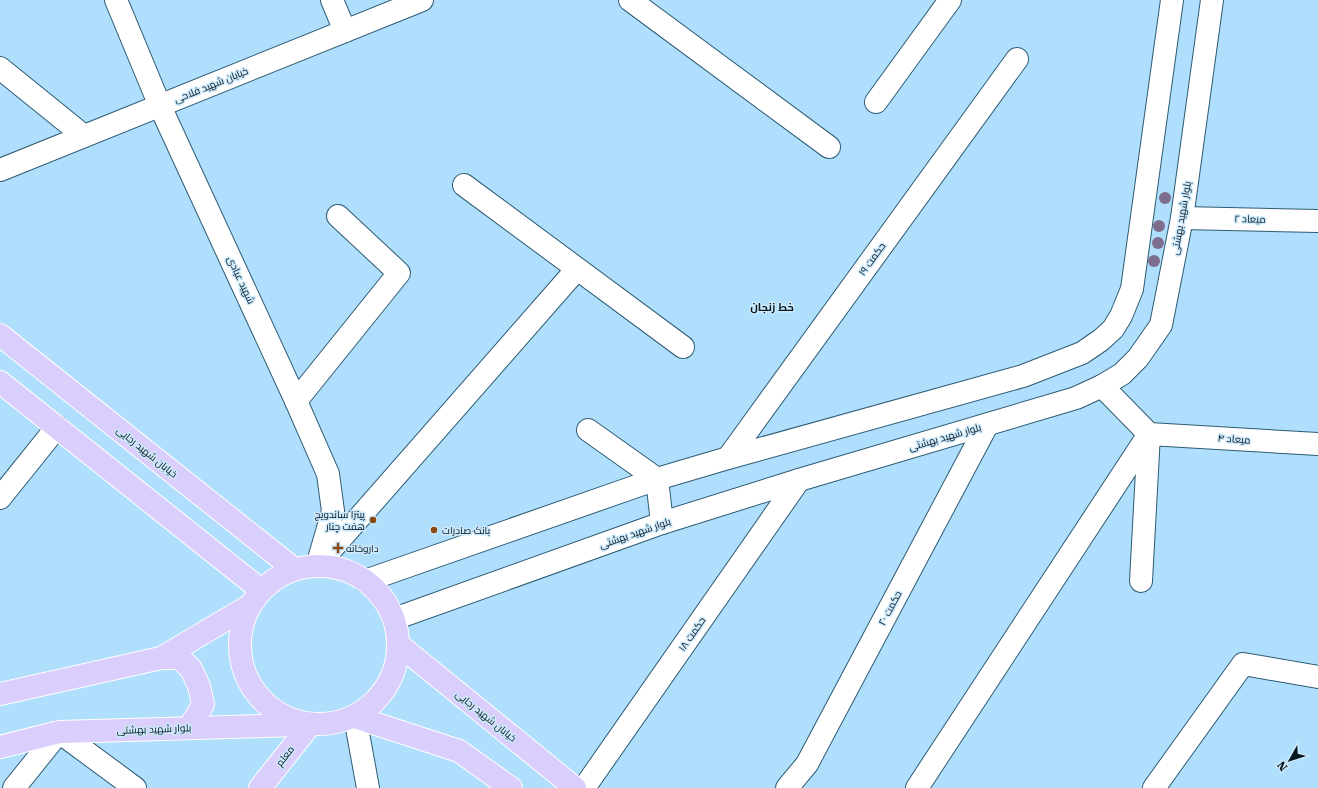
<svg xmlns="http://www.w3.org/2000/svg" width="1318" height="788" font-family="'Roboto Serif',Cairo,serif">
	<rect width="100%" height="100%" fill="#afdffc"/>
	<g fill="none" stroke-linecap="round" stroke-linejoin="round">
		<defs>
			<g id="minor">
				<path d="M116,0l44,106 136,295 32,73 5,37 -16,55"/>
				<path d="M332,0l13,31"/>
				<path d="M630,0l199,147"/>
				<path d="M0,68l84,68"/>
				<path d="M876,102l74,-102"/>
				<path d="M0,170l422,-170"/>
				<path d="M464,185l219,162"/>
				<path d="M1182,218l136,3"/>
				<path d="M296,401l103,-128 -61,-57"/>
				<path d="M588,430l69,49 5,44"/>
				<path d="M728,458l289,-399"/>
				<path d="M0,498l57,-71"/>
				<path d="M322,560l255,-291"/>
				<path d="M365,581l292,-102 71,-21 295,-82 59,-23 19,-13 12,-11 8,-13 11,-27 40,-289"/>
				<path d="M1141,581l8,-147 169,10"/>
				<path d="M394,619l268,-96 137,-43 277,-82 26,-12 20,-12 16,-16 23,-33 21,-107 30,-218"/>
				<path d="M355,717l13,71"/>
				<path d="M14,788l45,-56 76,56"/>
				<path d="M584,788l215,-308"/>
				<path d="M787,788l20,-24 180,-339"/>
				<path d="M917,788l232,-354 -47,-48"/>
				<path d="M1154,788l89,-124 75,13"/>
			</g>
			<g id="major">
				<path d="M0,335l294,234"/>
				<path d="M0,382l261,208"/>
				<circle cx="319" cy="645" r="79"/>
				<path d="M398,644l177,144"/>
				<path d="M161,658h19l11,11 8,17 4,18 -7,13 -8,11"/>
				<path d="M0,694l161,-36 88,-52"/>
				<path d="M355,717l104,34 52,37"/>
				<path d="M0,747l59,-15 240,-7"/>
				<path d="M260,788l50,-63"/>
			</g>
		</defs>
		<use href="#minor" stroke="#2e5b74" stroke-width="24"/>
		<use href="#major" stroke="#fff" stroke-width="24"/>
		<use href="#minor" stroke="#fff" stroke-width="22"/>
		<use href="#major" stroke="#dacefc" stroke-width="22"/>
	</g>
	<g fill="#7f6d8d">
		<circle cx="1165" cy="198" r="6"/>
		<circle cx="1159" cy="226" r="6"/>
		<circle cx="1158" cy="243" r="6"/>
		<circle cx="1154" cy="261" r="6"/>
	</g>
	<g fill="#884810" stroke="#cde9fb" stroke-width="1.5">
		<circle cx="373" cy="520" r="4"/>
		<circle cx="434" cy="530" r="4"/>
		<path d="M336 542h4v4h4v4h-4v4h-4v-4h-4v-4h4z"/>
	</g>
	<g text-anchor="middle" dominant-baseline="central" stroke-width="3" stroke-linejoin="round" paint-order="stroke">
		<g font-size="10" fill="#051721" stroke="#cde9fb">
			<text transform="translate(211 85) rotate(-22)">خیابان شهید فلاحی</text>
			<text transform="translate(1181 218) rotate(-80)">بلوار شهید بهشتی</text>
			<text transform="translate(1250 219) rotate(1)">میعاد ۲</text>
			<text transform="translate(872 259) rotate(-54)">حکمت ۱۹</text>
			<text transform="translate(241 280) rotate(65)">شهید عبادی</text>
			<text transform="translate(945 437) rotate(-16)">بلوار شهید بهشتی</text>
			<text transform="translate(1234 439) rotate(4)">میعاد ۴</text>
			<text transform="translate(147 452) rotate(39)">خیابان شهید رجایی</text>
			<text transform="translate(635 533) rotate(-19)">بلوار شهید بهشتی</text>
			<text transform="translate(890 608) rotate(-62)">حکمت ۲۰</text>
			<text transform="translate(692 634) rotate(-55)">حکمت ۱۸</text>
			<text transform="translate(486 716) rotate(39)">خیابان شهید رجایی</text>
			<text transform="translate(154 729) rotate(-2)">بلوار شهید بهشتی</text>
			<text transform="translate(285 756) rotate(-52)">معلم</text>
		</g>
		<g font-size="10" fill="#051721" stroke="#cde9fb" text-anchor="start">
			<text x="365" y="514" text-anchor="end">پیتزا ساندویچ<tspan x="365" dy="12">هفت چنار</tspan></text>
			<text x="442" y="530">بانک صادرات</text>
			<text x="346" y="548">داروخانه</text>
		</g>
		<g font-size="11" font-weight="bold" fill="#051721" stroke="#cde9fb">
			<text x="772" y="307">خط زنجان</text>
		</g>
	</g>
	<g transform="translate(1290 760) rotate(231)" stroke="#cde9fb" stroke-width="3" paint-order="stroke">
	<path d="M0-3L7 15L0 10L-7 15Z" fill="#051721"/>
	<text y="-6" font-size="11" font-weight="bold" text-anchor="middle" fill="#051721">N</text>
	</g>
</svg>
